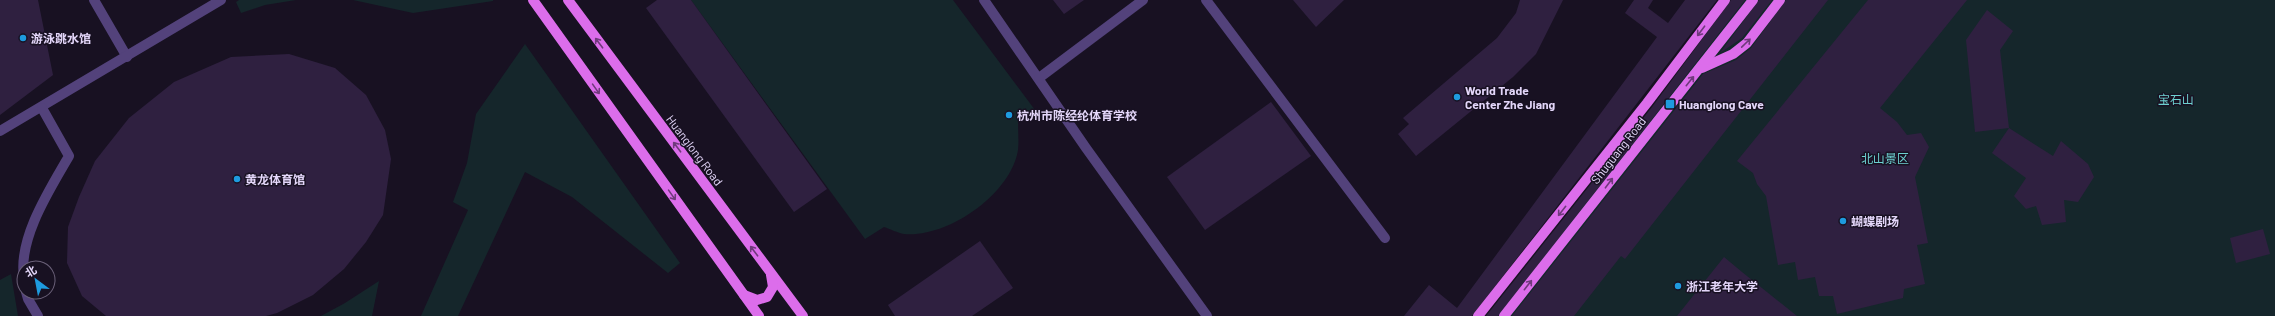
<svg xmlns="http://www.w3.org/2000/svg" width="2275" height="316" font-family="Barlow,'Noto Sans SC',sans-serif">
	<rect width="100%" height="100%" fill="#181122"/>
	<g fill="#15262b">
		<path d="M239,0h57l-31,5 -24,8 -5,-11z"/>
		<path d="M353,0h140v1l-80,12z"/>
		<path d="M691,0h262l82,110 -17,12c0,9 1,19 0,28 -7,44 -70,88 -114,84 -6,-1 -14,-5 -20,-7l-19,12z"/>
		<path d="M1740,0h535v316h-779z"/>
		<path d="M525,44l155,219 -12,10 -96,-76 -47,-25 -67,144h-37l47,-106 -15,-8 14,-39 9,-49z"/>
		<path d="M11,274l7,42h-18v-36z"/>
		<path d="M379,281l-7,35h-51l24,-13z"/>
	</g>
	<g fill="#2f2040">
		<path d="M0,0h38l15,75 -53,40z"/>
		<path d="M657,0h34l136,189 -33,23 -148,-204z"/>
		<path d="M1053,0h31l-20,14z"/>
		<path d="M1293,0h51l-28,27z"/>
		<path d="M1520,0h43l-27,54 -23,23 -97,79 -18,-22 11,-10 -6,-6 94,-80 19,-25z"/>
		<path d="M1634,0h19l-5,8 20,15 17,-23h32l-245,316h-68l25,-31 28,23 200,-271 -32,-24z"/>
		<path d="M1731,0h14l-247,316h-12l166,-209z"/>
		<path d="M1759,0h13l-30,38 -22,15z"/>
		<path d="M1786,0h42l-203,259 -4,-3 -47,60h-62l191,-242 33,-14 15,-12z"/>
		<path d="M1868,0h99l-87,108 17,14 10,13 14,-2 8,14 -14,30 13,66 -11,2 8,39 -21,5 -1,9 -66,16 -4,-18h-14l-4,-19 -17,3 -3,-18 -17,3 -12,-69 -9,-12 -4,-11 -16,-12z"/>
		<path d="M1987,10l26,21 -13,19 9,78 -34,4 -9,-92z"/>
		<path d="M289,54l46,14 31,27 19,35 6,29 -8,56 -17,27 -22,27 -31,26 -36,18 -11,3h-160l-24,-20 -15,-33 1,-36 11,-30 16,-36 34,-43 45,-36 57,-25z"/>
		<path d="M1271,102l40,54 -106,74 -38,-53z"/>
		<path d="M2009,128l44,28 8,-15 27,23 6,13 -16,25 -14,-2 2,22 -24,3 -6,-19 -10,3 -12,-13 12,-18 -34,-25z"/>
		<path d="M2263,229l7,25 -34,9 -6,-25z"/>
		<path d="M980,241l33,47 -41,28h-77l-7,-11z"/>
		<path d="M1724,257l18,15 55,44h-120z"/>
	</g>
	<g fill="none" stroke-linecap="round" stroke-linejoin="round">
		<g stroke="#53427b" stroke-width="10">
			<path d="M94,0l33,57"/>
			<path d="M984,0l102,148 121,168"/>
			<path d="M1206,0l179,238"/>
			<path d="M1039,78l104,-78"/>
			<path d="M0,131l221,-131"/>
			<path d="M24,277c-6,-39 26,-88 45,-121l-27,-48"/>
			<path d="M26,292l2,7 10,17"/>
		</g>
		<g stroke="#dc6deb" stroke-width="10">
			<path d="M533,0l226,316"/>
			<path d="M568,0l235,316"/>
			<path d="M1702,68l31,-14 14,-11 33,-43"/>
			<path d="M744,295l13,5 10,-3 6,-10 -2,-12"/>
			<path d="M1478,316l169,-213 78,-103"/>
			<path d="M1504,316l249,-316"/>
		</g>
	</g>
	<defs><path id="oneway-shaft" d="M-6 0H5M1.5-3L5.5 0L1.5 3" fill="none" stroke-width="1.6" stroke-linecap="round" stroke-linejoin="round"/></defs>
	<g stroke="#703a7c">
		<use href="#oneway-shaft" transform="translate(1701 31) rotate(127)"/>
		<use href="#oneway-shaft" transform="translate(599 43) rotate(-127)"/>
		<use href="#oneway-shaft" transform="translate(1746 43) rotate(-44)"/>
		<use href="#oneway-shaft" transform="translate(1690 81) rotate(-51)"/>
		<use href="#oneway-shaft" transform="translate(596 89) rotate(55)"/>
		<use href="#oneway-shaft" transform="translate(677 147) rotate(-127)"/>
		<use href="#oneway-shaft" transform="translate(1609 183) rotate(-53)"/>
		<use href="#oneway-shaft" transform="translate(672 195) rotate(55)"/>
		<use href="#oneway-shaft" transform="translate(1562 211) rotate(128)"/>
		<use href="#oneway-shaft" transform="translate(754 251) rotate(-127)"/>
		<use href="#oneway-shaft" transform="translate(1528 285) rotate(-52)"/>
	</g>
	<g fill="#1e9bdf" stroke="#181122" stroke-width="1.5">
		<circle cx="23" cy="38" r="4"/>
		<circle cx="1457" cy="97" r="4"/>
		<rect x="1665" y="99" width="10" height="10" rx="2"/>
		<circle cx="1009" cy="115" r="4"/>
		<circle cx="237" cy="179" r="4"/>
		<circle cx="1843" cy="221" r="4"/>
		<circle cx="1678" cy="286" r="4"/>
	</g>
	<g text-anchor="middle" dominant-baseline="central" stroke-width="3" stroke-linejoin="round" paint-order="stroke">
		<g font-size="12" font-weight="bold" fill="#e4d7fa" stroke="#181122" text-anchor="start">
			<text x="31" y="38">游泳跳水馆</text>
			<text x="1465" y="90">World Trade<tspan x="1465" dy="14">Center Zhe Jiang</tspan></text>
			<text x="1679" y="104">Huanglong Cave</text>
			<text x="1017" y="115">杭州市陈经纶体育学校</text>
			<text x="245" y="179">黄龙体育馆</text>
			<text x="1851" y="221">蝴蝶剧场</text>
			<text x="1686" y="286">浙江老年大学</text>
		</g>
		<g font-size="12" fill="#6dd0d0" stroke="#181122">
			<text x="2176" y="99">宝石山</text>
			<text x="1885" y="158">北山景区</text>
		</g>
		<g font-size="12" fill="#e4d7fa" stroke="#181122">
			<text transform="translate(695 150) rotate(53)">Huanglong Road</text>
			<text transform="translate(1618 150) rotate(-52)">Shuguang Road</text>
		</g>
	</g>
	<g transform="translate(36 280) rotate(328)"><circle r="19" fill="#181122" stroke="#6a6078"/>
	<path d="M0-3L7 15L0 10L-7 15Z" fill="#1e9bdf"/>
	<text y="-6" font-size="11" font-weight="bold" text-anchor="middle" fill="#e4d7fa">北</text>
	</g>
</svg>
